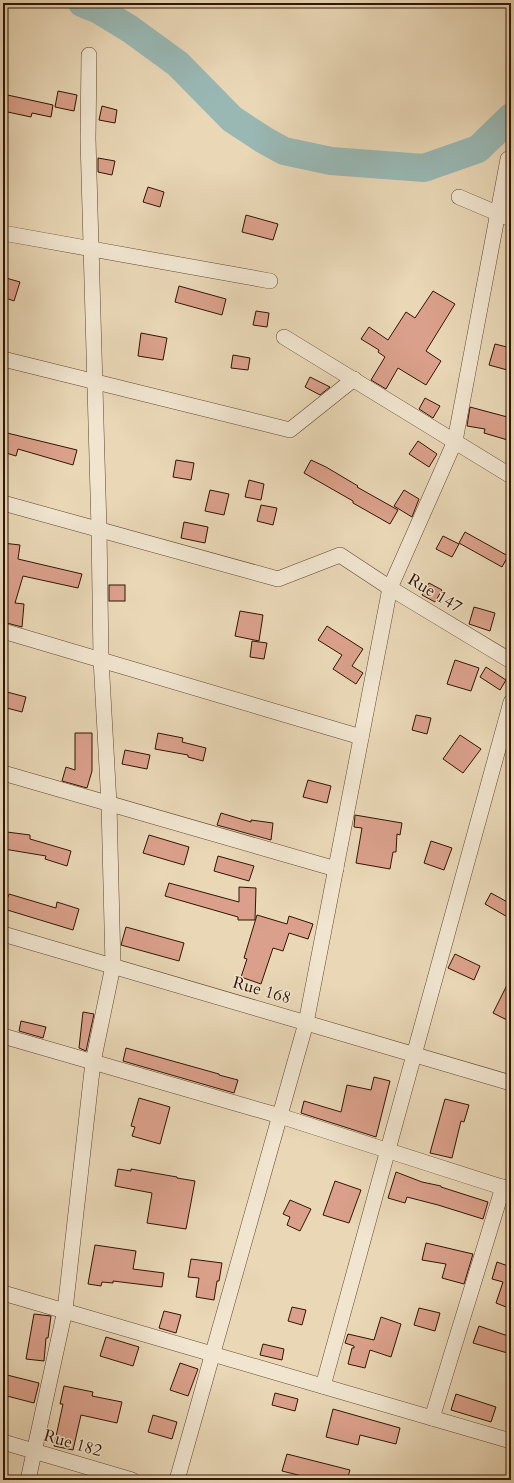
<svg xmlns="http://www.w3.org/2000/svg" width="514" height="1483" font-family="Cardo,serif">
	<rect width="100%" height="100%" fill="#e9d7b6"/>
	<filter id="stains"><feTurbulence type="fractalNoise" baseFrequency=".005" numOctaves="4"/><feColorMatrix values="0 0 0 0 .2 0 0 0 0 .09 0 0 0 0 .02 0 0 0 .5 -.17"/></filter>
	<radialGradient id="worn" r=".72"><stop offset=".6" stop-color="#630" stop-opacity="0"/><stop offset="1" stop-color="#630" stop-opacity=".3"/></radialGradient>
	<g fill="none" stroke-linecap="round" stroke-linejoin="round">
		<path stroke="#99b8b4" stroke-width="28" d="M82,3l17,7 31,19 48,35 54,55 32,21 20,11 47,10 93,7 54,-19 33,-32"/>
	</g>
	<g fill="#daa08b" stroke="#311502">
		<path d="M58,91l19,4 -3,16 -19,-4z"/>
		<path d="M3,94l50,11 -2,12 -19,-4 -1,4 -28,-6z"/>
		<path d="M102,106l15,4 -2,13 -16,-3z"/>
		<path d="M98,158l17,3 -3,14 -14,-3z"/>
		<path d="M148,187l16,5 -4,15 -17,-5z"/>
		<path d="M246,215l32,9 -5,16 -31,-8z"/>
		<path d="M6,278l14,4 -6,19 -11,-4v-9z"/>
		<path d="M179,286l47,13 -4,16 -47,-13z"/>
		<path d="M433,291l22,13 -29,47 15,10 -15,24 -28,-17 -12,21 -15,-9 14,-23 -7,-5 1,-2 -18,-11 8,-12 19,13 18,-28 9,6z"/>
		<path d="M256,311l13,2 -2,14 -14,-2z"/>
		<path d="M141,333l26,5 -4,22 -25,-4z"/>
		<path d="M495,344l16,4v23l-22,-6z"/>
		<path d="M233,355l17,3 -2,12 -17,-2z"/>
		<path d="M310,377l20,10 -10,8 -15,-8z"/>
		<path d="M425,398l15,8 -7,12 -14,-9z"/>
		<path d="M470,407l41,11v23l-27,-8 1,-4 -18,-3z"/>
		<path d="M3,432l74,18 -4,15 -55,-16 -2,7 -13,-4z"/>
		<path d="M418,441l19,13 -8,13 -20,-13z"/>
		<path d="M176,460l18,3 -3,17 -18,-3z"/>
		<path d="M311,460l15,7 32,19 -1,1 41,23 -8,14 -37,-21v-2l-49,-28z"/>
		<path d="M249,480l15,4 -3,16 -16,-3z"/>
		<path d="M210,490l19,4 -5,21 -19,-4z"/>
		<path d="M404,490l15,9 -7,18 -18,-11z"/>
		<path d="M261,505l16,3 -4,17 -16,-4z"/>
		<path d="M184,522l24,5 -3,16 -24,-5z"/>
		<path d="M465,532l43,24 -6,11 -43,-24z"/>
		<path d="M443,536l16,8 -7,13 -16,-8z"/>
		<path d="M3,543l17,2 -2,14 64,15 -4,14 -55,-12 -8,27 9,1 -2,23 -19,-5z"/>
		<path d="M429,583l13,7 -7,12 -13,-7z"/>
		<rect x="109" y="585" width="16" height="16"/>
		<path d="M474,607l21,6 -5,18 -21,-7z"/>
		<path d="M240,611l23,4 -4,26 -24,-5z"/>
		<path d="M327,626l36,23 -11,17 11,7 -7,11 -23,-15 9,-14 -24,-15z"/>
		<path d="M252,641l15,2 -3,16 -14,-2z"/>
		<path d="M455,660l24,8 -8,23 -24,-7z"/>
		<path d="M486,667l20,13 -6,10 -20,-13z"/>
		<path d="M3,691l23,6 -4,15 -19,-5z"/>
		<path d="M416,715l15,3 -4,16 -15,-4z"/>
		<path d="M75,733h17v38l-5,17 -25,-7 4,-14 9,3z"/>
		<path d="M158,733l25,5 -1,4 24,6 -3,13 -15,-4v-2l-33,-6z"/>
		<path d="M460,735l21,14 -18,24 -20,-14z"/>
		<path d="M125,750l25,5 -3,14 -25,-5z"/>
		<path d="M308,780l23,6 -4,17 -24,-6z"/>
		<path d="M221,813l30,9v-2l22,3 -2,17 -54,-15z"/>
		<path d="M355,815l47,8 -2,12 -3,-1 -1,18h-3l-3,17 -34,-6 6,-35 -8,-1z"/>
		<path d="M7,832l23,3v4l41,12 -4,15 -22,-7 1,-3 -42,-7z"/>
		<path d="M149,835l40,12 -5,18 -41,-12z"/>
		<path d="M431,841l21,7 -8,22 -20,-7z"/>
		<path d="M218,856l36,10 -5,15 -35,-10z"/>
		<path d="M169,883l70,19v-15l17,1 -1,32h-17v-3l-73,-21z"/>
		<path d="M491,893l20,11v15l-26,-15z"/>
		<path d="M9,894l47,14 1,-6 22,7 -6,21 -69,-21z"/>
		<path d="M257,915l30,9 2,-8 24,8 -5,15 -19,-6 -6,18 -10,-3 -12,36 -20,-7 6,-18 -3,-1z"/>
		<path d="M126,927l58,16 -5,18 -58,-16z"/>
		<path d="M455,954l25,12 -6,14 -26,-12z"/>
		<path d="M511,977v45l-18,-9z"/>
		<path d="M83,1012l11,2 -8,37 -7,-3z"/>
		<path d="M21,1021l25,6 -3,11 -24,-7z"/>
		<path d="M126,1048l93,26v1l19,5 -4,13 -111,-32z"/>
		<path d="M374,1077l16,4 -14,56 -75,-24 3,-12 37,11 6,-27 24,5z"/>
		<path d="M139,1098l31,9 -10,37 -28,-8 3,-9 -4,-1z"/>
		<path d="M445,1099l24,6 -5,17 -3,-1 -9,37 -22,-5z"/>
		<path d="M118,1169l13,2v-2l46,8v1l18,3 -9,48 -39,-6 5,-30 -37,-7z"/>
		<path d="M396,1172l26,10 19,4v1l47,15 -5,17 -45,-14 -31,-8 -2,6 -17,-5z"/>
		<path d="M335,1181l26,9 -12,33 -26,-8z"/>
		<path d="M290,1200l21,9 -11,22 -13,-6 3,-8 -7,-3z"/>
		<path d="M426,1243l47,11 -9,30 -22,-6 4,-14 -24,-4z"/>
		<path d="M95,1245l41,6 -3,18 31,4 -2,14 -49,-6v2l-11,-1 -1,4 -13,-2z"/>
		<path d="M191,1259l31,4 -3,18h-2l-3,19 -18,-3 3,-19 -11,-1z"/>
		<path d="M497,1262l11,4 1,-2h2v45l-15,-6 7,-21 -11,-3z"/>
		<path d="M292,1307l14,3 -4,15 -14,-4z"/>
		<path d="M419,1308l21,5 -5,18 -21,-6z"/>
		<path d="M164,1311l17,4 -5,18 -17,-5z"/>
		<path d="M34,1314l17,2 -3,22h-2l-2,23 -18,-2z"/>
		<path d="M381,1317l20,7 -10,33 -21,-7 -5,18 -17,-4 4,-16h2v-2l-9,-3 3,-9 26,6z"/>
		<path d="M479,1326l32,11v17l-38,-11z"/>
		<path d="M106,1337l33,10 -6,19 -33,-10z"/>
		<path d="M263,1344l21,5 -2,11 -22,-5z"/>
		<path d="M180,1363l18,6 -10,27 -18,-6z"/>
		<path d="M3,1374l36,9 -5,20 -31,-8z"/>
		<path d="M64,1386l29,6 -1,4 30,6 -5,21 -36,-8 -8,35 -19,-4 9,-42h-3z"/>
		<path d="M275,1393l23,6 -3,12 -23,-6z"/>
		<path d="M456,1394l40,13 -5,15 -40,-12z"/>
		<path d="M333,1409l67,19 -4,16 -36,-9 -2,10 -32,-8z"/>
		<path d="M153,1415l24,7 -5,17 -24,-7z"/>
		<path d="M287,1454l63,16 -3,10h-29l-36,-9z"/>
	</g>
	<g fill="none" stroke-linecap="round" stroke-linejoin="round">
		<defs>
			<g id="minor">
				<path d="M459,197l52,22"/>
				<path d="M3,233l267,48"/>
				<path d="M284,337l227,139"/>
				<path d="M3,359l287,71 64,-51"/>
				<path d="M3,503l275,76 62,-24 50,33 121,73"/>
				<path d="M3,631l358,106"/>
				<path d="M3,773l333,96"/>
				<path d="M3,934l508,149"/>
				<path d="M3,1036l277,80 231,74"/>
				<path d="M3,1293l508,148"/>
				<path d="M323,1386l188,-684"/>
				<path d="M432,1418l71,-231"/>
				<path d="M3,1442l129,38"/>
				<path d="M28,1480l37,-170 28,-248 20,-96 -4,-162 -8,-145 -2,-130 -11,-390 1,-84"/>
				<path d="M177,1480l129,-457 84,-435 65,-147 53,-282"/>
			</g>
		</defs>
		<use href="#minor" stroke="#5f462f" stroke-width="16"/>
		<use href="#minor" stroke="#f1e5d0" stroke-width="15"/>
	</g>
	<g text-anchor="middle" dominant-baseline="central" stroke-width="3" stroke-linejoin="round" paint-order="stroke">
		<g font-size="17" fill="#311502" stroke="#f1e5d0">
			<text transform="translate(435 593) rotate(31)">Rue 147</text>
			<text transform="translate(262 990) rotate(16)">Rue 168</text>
			<text transform="translate(73 1443) rotate(16)">Rue 182</text>
		</g>
	</g>
	<rect width="514" height="1483" fill="none" stroke="#e9d7b6" stroke-width="16"/>
	<rect x="4" y="4" width="506" height="1475" fill="none" stroke="#311502" stroke-width="2"/>
	<rect x="8" y="8" width="498" height="1467" fill="none" stroke="#311502"/>
	<rect width="100%" height="100%" filter="url(#stains)"/>
	<rect width="100%" height="100%" fill="url(#worn)"/>
</svg>
